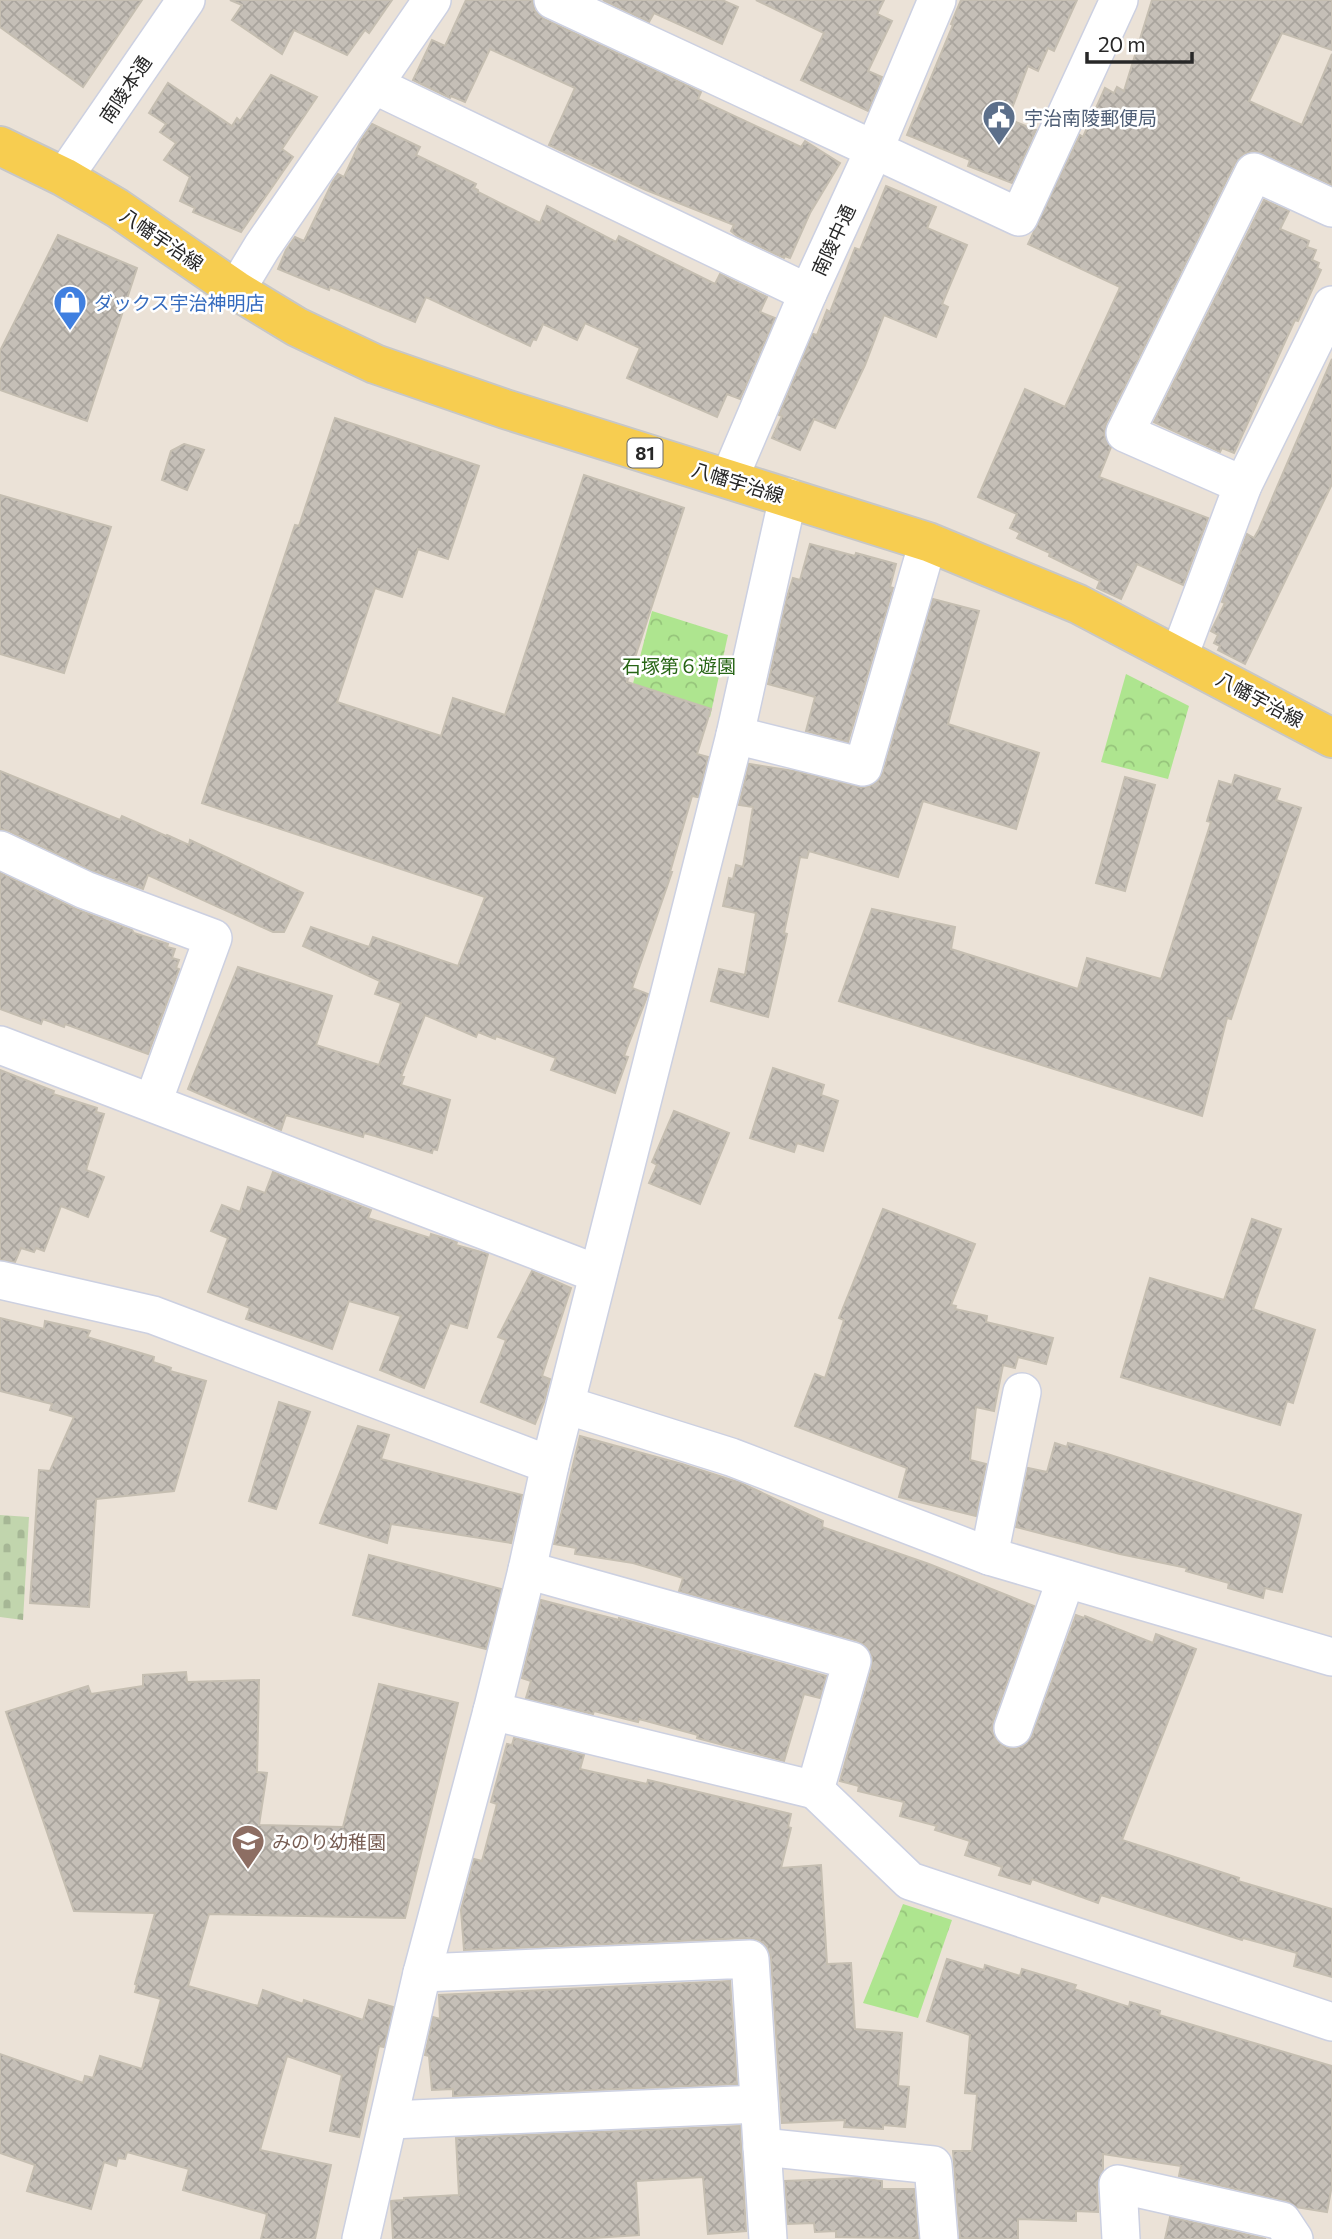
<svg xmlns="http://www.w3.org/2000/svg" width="1332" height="2239" font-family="Commissioner,'Noto Sans JP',sans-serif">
	<defs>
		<pattern id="forest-crowns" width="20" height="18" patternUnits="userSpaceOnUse" patternTransform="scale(1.75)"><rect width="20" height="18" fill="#aee58f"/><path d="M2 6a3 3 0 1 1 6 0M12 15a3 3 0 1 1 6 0" fill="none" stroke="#96c47b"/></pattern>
		<pattern id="cemetery-stones" width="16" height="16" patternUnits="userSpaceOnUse" patternTransform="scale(1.75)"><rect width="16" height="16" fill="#c1d5ad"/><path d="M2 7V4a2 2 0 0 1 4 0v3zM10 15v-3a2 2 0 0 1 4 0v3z" fill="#a6b795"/></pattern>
		<pattern id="building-cross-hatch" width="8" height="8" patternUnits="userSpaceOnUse" patternTransform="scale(1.75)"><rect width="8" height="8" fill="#c5bfb7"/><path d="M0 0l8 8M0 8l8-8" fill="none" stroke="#a9a49d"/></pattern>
	</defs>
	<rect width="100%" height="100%" fill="#ebe2d7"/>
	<g fill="url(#forest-crowns)">
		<path d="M652,611l76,24 -18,82 -80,-22z"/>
		<path d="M1126,674l63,32 -21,73 -67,-17z"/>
		<path d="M903,1904l49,16 -34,98 -55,-15z"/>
	</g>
	<path fill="url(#cemetery-stones)" d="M0,1515l29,2 -6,103 -23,-3z"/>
	<g fill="url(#building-cross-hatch)" stroke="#c5beb1" stroke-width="2">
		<path d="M0,0h142l-59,87 -83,-60z"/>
		<path d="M230,0h162l-23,33 -4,-3 -18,25 -53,-25 -12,24 -50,-34 10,-15z"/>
		<path d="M466,0h66l3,11 9,8 157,73 -3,7 103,48 4,-6 35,22 -30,50 -20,45 -5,-2 -1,2 -47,-22 -6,-5 3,-6 -88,-35 -97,-45 26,-57 -85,-39 -25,53 -14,-6 -1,2 -37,-18 19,-40 13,6z"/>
		<path d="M603,0h119l16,7 -16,37 -68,-31 -5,9z"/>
		<path d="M756,0h128l-7,14 15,7 -24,50 14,6 -14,34 -67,-31 23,-47z"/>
		<path d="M961,0h116l-23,51 -6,-3 -10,23 -10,-5 -20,53 28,11 -24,53 -44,-17 2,-6 -63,-25 46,-110 -2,-1z"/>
		<path d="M1152,0h180v50l-50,-17 -33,68 53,24 30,-71v131l-70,-32 -9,-2 -10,3 -8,9 -129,261 -2,11 7,12 -12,30 109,41 -25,67 -46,-21 -16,35 -24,-11 3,-7 -51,-25 1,-3 -33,-15 3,-5 -10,-5 7,-14 -39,-17 47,-108 40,18 53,-115 2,-5 -92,-43 52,-109 3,2 22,-49 9,5 3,-6 7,4z"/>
		<path d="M271,75l46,22 -35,52 11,8 -52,75 -48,-20 2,-4 -15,-7 10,-24 -26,-17 12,-17 -16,-11 6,-8 -17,-11 19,-30 64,43 5,-8 3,3z"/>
		<path d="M372,124l48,23 -4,8 60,29 -2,4 4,2v2l62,31 7,-17 69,36 3,-6 96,48 5,-10 47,23 -7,15 15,6 -35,81 -13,-5 -10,23 -90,-39 13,-30 -55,-25 -8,17 -34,-16 -7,16 -3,-1 -3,7 -104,-49 -11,25 -85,-35 -1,3 -51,-21 8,-19 9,-13 9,4 29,-60 5,-7 6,3 17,-37z"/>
		<path d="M886,186l50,21 -9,21 40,17 -25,59 6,3 -12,30 -52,-22 -19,50 -30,63 -21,-9 -14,31 -28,-12 10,-22 -3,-1 34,-81 4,1 10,-25 3,2 25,-64 5,2z"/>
		<path d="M1264,200l25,11 -9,18 29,12 -2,6 9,3 -4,10 7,3 -2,5 4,2 -23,51 -3,-1 -61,133 -12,-5 -2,4 -66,-30z"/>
		<path d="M58,235l79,33 -50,153 -87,-31v-39z"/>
		<path d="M1332,359v125l-87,180 -27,-14 2,-4 -6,-3 4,-8 -7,-4 14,-28 -3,-1 25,-68 7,4 5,-9z"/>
		<path d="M335,418l144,48 -31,93 -30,-10 -16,48 -27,-9 -38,114 104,34 12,-38 52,17 79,-240 100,33 -57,174 84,27 -14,45 11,3 -10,40 -6,-1 -22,76h2l-40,116 16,6 -24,62 4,1 -13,36 -64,-23 5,-12 -60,-22 -1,3 -17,-7 -2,5 -51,-22 -24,62h3l-3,8 49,15 -13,50 -4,-1 -1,4 -57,-17 -11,-3 -1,4 -77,-22 -5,15 -93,-41 50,-122 94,29 -16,49 63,20 22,-62 -26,-9 5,-13 -77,-35 8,-19 58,20 4,-10 85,29 27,-69 -283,-94 93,-278 4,1z"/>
		<path d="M184,444l20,6 -17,40 -25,-10 9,-29z"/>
		<path d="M0,495l111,32 -47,146 -64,-19z"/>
		<path d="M810,544l45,12 1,-3 40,11 -6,23 3,1 -45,154 -42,-11 9,-34 -47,-13 19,-87 6,-19 7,2z"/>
		<path d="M933,599l46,12 -31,113 91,29 -23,76 -93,-28 -25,76 -89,-26 -2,7 -7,-1 -16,76 3,1 -19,83 -57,-16 8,-32 26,6 11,-62 -33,-7 6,-28 4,1 3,-14 7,2 10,-60 -14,-2 10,-41 45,7 64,16h10l9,-5 6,-9z"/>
		<path d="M0,771l120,49 2,-4 44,20 1,-1 22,10 1,-5 113,53 -19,39h-11l-125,-57 -5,14 -50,-18 -84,-40 -9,-2z"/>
		<path d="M1235,775l45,14 -4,11 25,8 -70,211 -4,-1 -25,98 -363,-115 33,-92 83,18 -4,22 127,40 9,-31 74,21 50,-157 -4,-1 12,-40 13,4z"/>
		<path d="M1125,777l30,8 -30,106 -29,-8z"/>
		<path d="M0,873l76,36 56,21 2,3 34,11 -1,3 8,2 -3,9 7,2 -3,8 3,1 -31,85 -83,-30 -1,3 -21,-8 -2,5 -41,-15z"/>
		<path d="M773,1068l51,17 -3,10 17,6 -15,50 -26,-8 -3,9 -44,-14z"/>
		<path d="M0,1070l54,21 -1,3 44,14 -1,4 8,2 -18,56 18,7 -16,40 -27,-11 -17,45 -8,-3 -2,4 -13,-4 -6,14 -15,-2z"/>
		<path d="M674,1111l55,22 -29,71 -51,-21 8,-18 -5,-3z"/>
		<path d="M273,1172l98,38 -3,8 62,20 1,-4 26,8 -1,3 32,9 -21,74 -17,-5 -26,65 -44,-18 21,-54 -52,-15 -17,48 -86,-30 4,-11 -42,-16 20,-54 -17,-7 11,-26 18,7 8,-25 17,6z"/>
		<path d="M883,1209l92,35 -24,61 5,1 -1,3 32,7 -1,6 67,16 -7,26 -28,-7 -3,11 -12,-3 -9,46 -18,-4 -6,53 16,4 -10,52 -77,-19 8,-29 -112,-42 20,-52 10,4 19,-58 -5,-2z"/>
		<path d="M1252,1219l29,10 -28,80 62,21 -22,73 -6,-2 -7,24 -159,-48 29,-99 74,22z"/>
		<path d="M532,1271l39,17 -29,88 8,3 -6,23 -9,22 -54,-22 25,-62 -8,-3z"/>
		<path d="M0,1318l44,11 1,-8 45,10 -3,6 67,20 -1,5 18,6 -1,3 36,10 -32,110 -78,8 -7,108 -59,-4 9,-133 11,1 24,-54 -24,-7 2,-6 -52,-13z"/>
		<path d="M279,1402l31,10 -34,97 -27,-8z"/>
		<path d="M358,1426l31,9 -8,24 141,36 -11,48 -120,-19 -4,19 -67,-20z"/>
		<path d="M580,1436l102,28 59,19 82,38 -1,6 107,37 105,42 -41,116 -1,9 5,10 10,7 9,1 10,-5 6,-8 44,-121 8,3 1,-2 68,27 3,-9 40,15 -74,191 117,38 -1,3 94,28v68l-38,-11 3,-13 -54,-15 -1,2 -141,-45 -3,8 -66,-24 -2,5 -31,-9 3,-8 -37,-12 5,-14 -35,-11 2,-4 -37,-10 4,-14 -46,-11 1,-5 -19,-5 32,-114v-10l-5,-10 -9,-6 -179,-50 4,-13 -50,-15 -58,-9 1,-6 -22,-4z"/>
		<path d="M1055,1443l12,4 1,-4 39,11 194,61 -19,77 -17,-4 -2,10 -35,-10 1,-5 -43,-12 1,-3 -67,-14 -104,-27 12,-59 19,4z"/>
		<path d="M369,1555l132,34 -15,60 -133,-34z"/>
		<path d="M541,1600l78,20v-2l207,58 -6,22 -16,-4 -20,67 -87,-23 1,-3 -59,-16 -1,3 -44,-11 -1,3 -67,-16 5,-17 -9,-3z"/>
		<path d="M186,1672l1,10 72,-2 -2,92 10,1 -8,52 84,2 36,-143 79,19 -53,215 -196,-4 -21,72 70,20 5,-16 40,14 1,-4 59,20 6,-20 24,7 -9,40 -5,-1 -20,91 -29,-6 12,-56 -55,-19 -27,94 71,15 -16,74h-54l6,-25 -84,-24 6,-21 -62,-17 -2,7 -7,-1 -2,8 -12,-4 -13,47 -64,-18 8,-26 -35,-12v-99l83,29 2,-7 8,2 7,-22 42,13 19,-70 -26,-7 2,-7 -2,-1 20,-71 -81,-2 -68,-199 82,-26 3,8 52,-8v-11z"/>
		<path d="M514,1738l70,17 -4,14 67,15 1,-4 143,34 -3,13 3,1 -10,40 40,-3 6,99 24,-1 4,66 47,4 -4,53 11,1 -4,40 -22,-2v4l-39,-2 1,-7 -63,3 -11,-165 -4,-11 -8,-7 -10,-2 -285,12 -3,-40 13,-51 8,2 15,-57 -6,-2 16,-58 5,1z"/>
		<path d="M947,1959l37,11 1,-5 35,11 2,-7 54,16 -2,4 55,18 1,-5 30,9 -1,4 173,51v119l-5,27 -31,-5 -9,-6 -108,-25 2,-10 -78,-12v16l-6,15 1,27 -22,-1v10l-58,-2v20l-58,-1 -7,-87h19l5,-57 -12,-1 5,-58 -43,-14z"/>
		<path d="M730,1981l7,103 -284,12v-7l-21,1 -3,-34 -4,-1 8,-38 7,2 -1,-24z"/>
		<path d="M740,2126l6,105 -38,3 -5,-57 -67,4 3,54 -61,4h-185l-2,-38 13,-1v-2l55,-3 -3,-57z"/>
		<path d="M860,2178l22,3v8h32l4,49 -82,-1v-6l-21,1 -1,-9 -26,1 -3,-43z"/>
		<path d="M1170,2217l96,22h-101z"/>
	</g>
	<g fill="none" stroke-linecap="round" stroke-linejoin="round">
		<defs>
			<g id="street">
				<path d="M553,0l466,217 100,-217"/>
				<path d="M374,85l434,208"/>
				<path d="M64,177l122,-177"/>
				<path d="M236,290l26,-43 170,-247"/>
				<path d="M729,479l79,-186 66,-143 63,-150"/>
				<path d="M1243,485l-118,-52 129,-261 78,36"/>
				<path d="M1179,656l64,-171 89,-180"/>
				<path d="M735,735l128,32 65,-225"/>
				<path d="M0,850l85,40 128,48 -60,164"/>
				<path d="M0,1045l598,229"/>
				<path d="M0,1280l153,35 397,150"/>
				<path d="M566,1405l165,52 258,99 343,101"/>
				<path d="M989,1556l33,-164"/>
				<path d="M527,1570l325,91 -37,129 95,91 422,141"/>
				<path d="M492,1711l323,79"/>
				<path d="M1013,1728l53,-149"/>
				<path d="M422,1973l328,-14 18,280"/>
				<path d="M390,2120l369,-16"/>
				<path d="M762,2147l171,18 6,74"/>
				<path d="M361,2239l61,-266 70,-262 35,-141 23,-105 185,-730 53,-238"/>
				<path d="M1121,2239l-3,-55 164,37 12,18"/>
			</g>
			<path id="primary" d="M0,146l64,31 53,31 119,82 61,37 78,37 130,45 423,133 150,62 254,134"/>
		</defs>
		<use href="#street" stroke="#ccd0e1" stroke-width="40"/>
		<use href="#primary" stroke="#c7c7c7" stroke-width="42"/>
		<use href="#street" stroke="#fff" stroke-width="37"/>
		<use href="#primary" stroke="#f7cd50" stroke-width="38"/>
	</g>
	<defs>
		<symbol id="civic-pin" viewBox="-11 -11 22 30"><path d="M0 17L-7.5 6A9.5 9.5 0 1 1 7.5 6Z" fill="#5c6f8a" stroke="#fff"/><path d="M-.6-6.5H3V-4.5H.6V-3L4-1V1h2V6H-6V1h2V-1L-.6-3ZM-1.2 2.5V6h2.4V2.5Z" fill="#fff"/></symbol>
		<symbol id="shop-pin" viewBox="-11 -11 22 30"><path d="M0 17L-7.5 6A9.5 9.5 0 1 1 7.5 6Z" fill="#3f7fe0" stroke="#fff"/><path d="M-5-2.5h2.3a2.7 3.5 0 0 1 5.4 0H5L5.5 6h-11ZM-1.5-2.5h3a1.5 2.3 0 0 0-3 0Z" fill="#fff"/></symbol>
		<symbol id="school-pin" viewBox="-11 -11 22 30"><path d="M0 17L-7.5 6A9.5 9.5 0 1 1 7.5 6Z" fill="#8d6e63" stroke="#fff"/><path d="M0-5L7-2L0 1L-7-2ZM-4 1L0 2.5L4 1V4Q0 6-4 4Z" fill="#fff"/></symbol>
	</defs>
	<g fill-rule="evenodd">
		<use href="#civic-pin" x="980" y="98" width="38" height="52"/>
		<use href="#shop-pin" x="51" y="283" width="38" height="52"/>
		<use href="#school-pin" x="229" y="1822" width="38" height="52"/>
	</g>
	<g text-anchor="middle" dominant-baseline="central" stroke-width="5" stroke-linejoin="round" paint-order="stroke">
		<rect fill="#fff" stroke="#686868" stroke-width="2" x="627.5" y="438.5" width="35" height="29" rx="5"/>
		<g font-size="18" font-weight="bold" fill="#272727">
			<text x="645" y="453">81</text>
		</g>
		<g font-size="19" fill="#272727" stroke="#fff">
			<text transform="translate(125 89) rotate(-56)">南陵本通</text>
			<text transform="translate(162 239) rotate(34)">八幡宇治線</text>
			<text transform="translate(833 240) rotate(-65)">南陵中通</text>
			<text transform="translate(738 482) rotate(17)">八幡宇治線</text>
			<text transform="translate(1260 699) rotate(28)">八幡宇治線</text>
		</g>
		<g font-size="19" fill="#4e5e75" stroke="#fff" text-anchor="start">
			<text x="1024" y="117">宇治南陵郵便局</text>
		</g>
		<g font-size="19" fill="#366cbe" stroke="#fff" text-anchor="start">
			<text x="94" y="302">ダックス宇治神明店</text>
		</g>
		<g font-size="19" fill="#276515" stroke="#fff">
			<text x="679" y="665">石塚第６遊園</text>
		</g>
		<g font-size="19" fill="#785e54" stroke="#fff" text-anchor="start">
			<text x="272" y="1841">みのり幼稚園</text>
		</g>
	</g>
	<path d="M1087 52v10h105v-10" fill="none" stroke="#272727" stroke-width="3.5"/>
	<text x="1098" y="52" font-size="21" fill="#272727" stroke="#ffffff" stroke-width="5" paint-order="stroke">20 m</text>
</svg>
